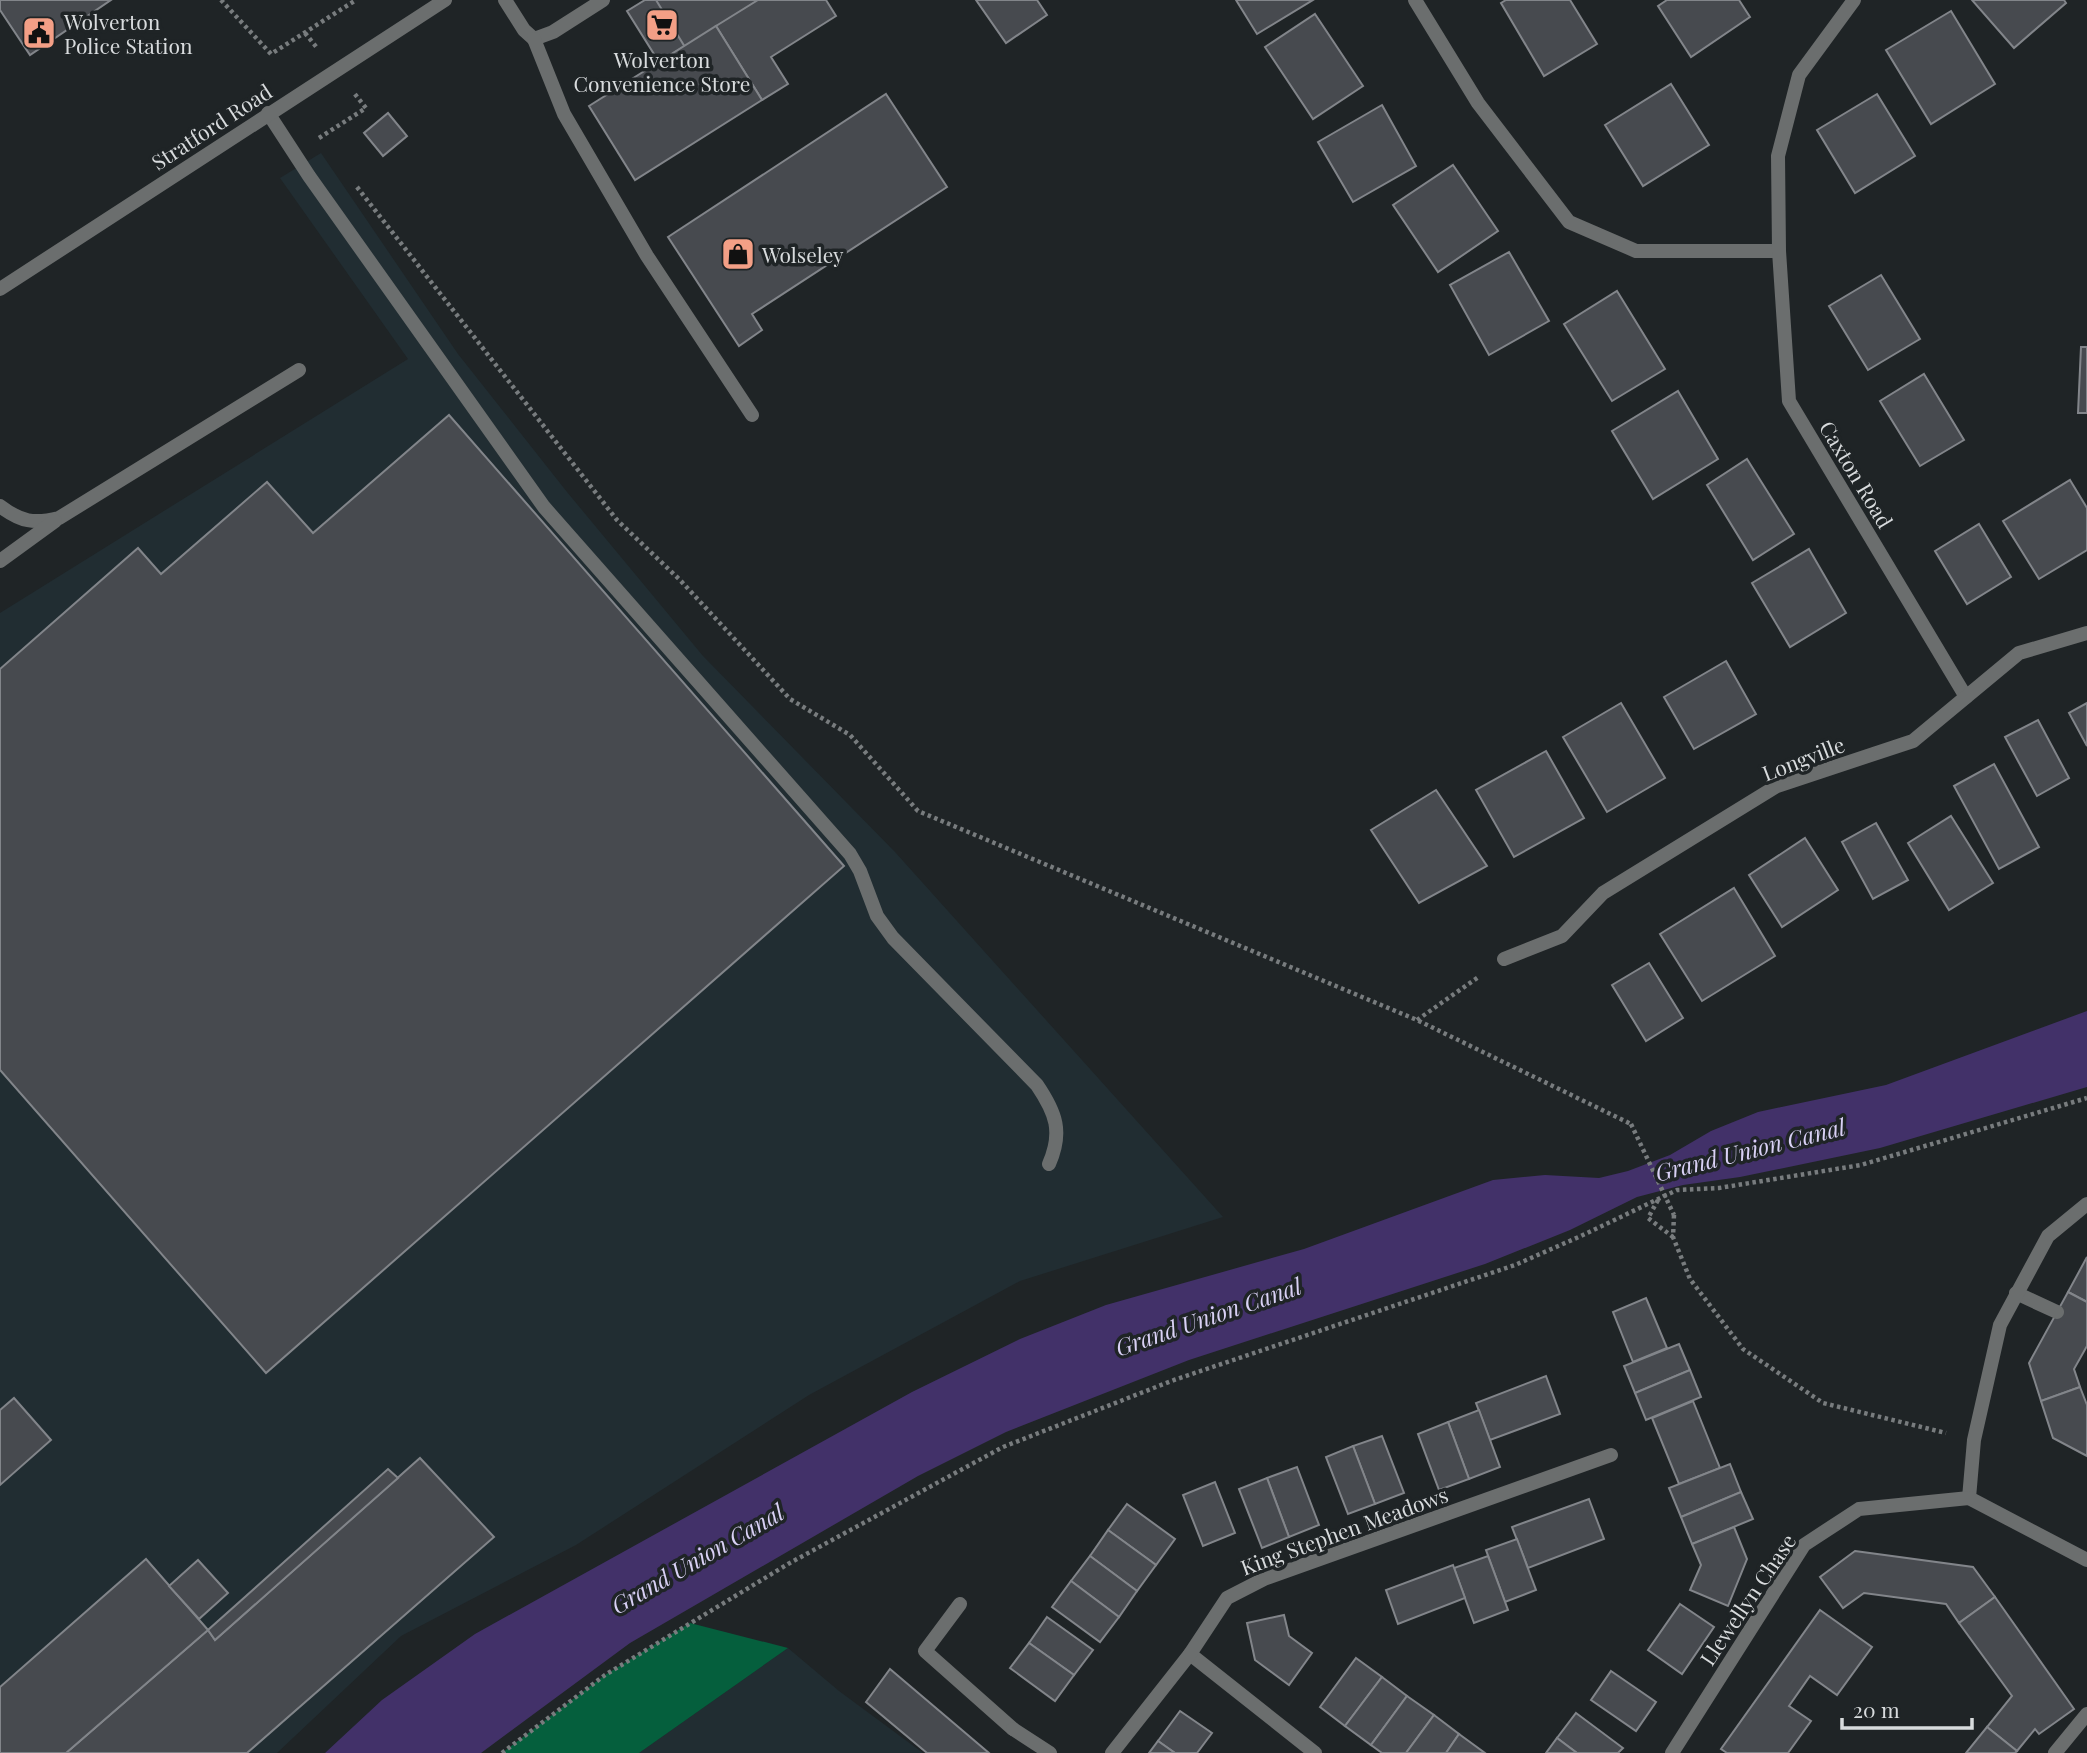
<svg xmlns="http://www.w3.org/2000/svg" width="2087" height="1753" font-family="'Playfair Display',serif">
	<rect width="100%" height="100%" fill="#1f2426"/>
	<g fill="#212d32">
		<path d="M321,153l137,201 109,138 136,164 192,196 328,365 -203,64 -211,114 -233,150 -175,91 -124,117h-277v-1140l408,-254 -128,-181z"/>
		<path d="M788,1648l51,43 84,62h-284z"/>
	</g>
	<path fill="#055f3d" d="M690,1623l98,25 -149,105h-137l103,-78z"/>
	<path fill="#423169" d="M2087,1011v76l-207,61 -140,29 -57,8 -46,12 -67,33 -85,34 -296,96 -183,72 -88,44 -288,167 -149,110h-156l57,-53 93,-66 437,-242 108,-53 86,-34 198,-56 189,-69 52,-5 54,3 29,-7 42,-16 41,-24 47,-19 128,-27z"/>
	<g fill="#474a4f" stroke="#82858a" stroke-width="2">
		<path d="M0,0h111l-81,55 -30,-45z"/>
		<path d="M645,0h26l25,39 -37,23 -32,-51z"/>
		<path d="M656,0h103l-74,47z"/>
		<path d="M758,0h68l10,16 -65,41 17,27 -26,16 -46,-74z"/>
		<path d="M976,0h61l10,15 -41,28z"/>
		<path d="M1236,0h77l-56,34z"/>
		<path d="M1506,0h64l27,44 -53,32 -43,-73z"/>
		<path d="M1667,0h72l11,17 -59,40 -33,-51z"/>
		<path d="M1972,0h92l2,3 -52,45z"/>
		<path d="M1951,11l44,73 -64,40 -45,-74z"/>
		<path d="M1315,14l48,72 -50,33 -48,-72z"/>
		<path d="M716,26l46,74 -127,80 -46,-74z"/>
		<path d="M1671,84l38,61 -66,41 -38,-61z"/>
		<path d="M886,94l61,93 -195,127 10,16 -23,16 -71,-109z"/>
		<path d="M1877,94l38,62 -60,37 -38,-63z"/>
		<path d="M1382,105l34,61 -63,36 -35,-60z"/>
		<path d="M388,113l19,23 -24,20 -19,-23z"/>
		<path d="M1453,165l45,66 -60,41 -45,-67z"/>
		<path d="M1509,252l40,69 -60,34 -39,-70z"/>
		<path d="M1881,275l39,64 -52,31 -39,-64z"/>
		<path d="M1617,291l48,78 -53,32 -48,-77z"/>
		<path d="M2081,347h6v66h-9z"/>
		<path d="M1924,374l40,66 -44,26 -40,-65z"/>
		<path d="M1678,391l40,68 -65,40 -41,-68z"/>
		<path d="M449,415l395,451 -578,507 -266,-303v-401l138,-121 23,26 106,-92 46,51z"/>
		<path d="M1747,459l47,75 -41,26 -46,-75z"/>
		<path d="M2070,480l17,28v42l-48,29 -36,-58z"/>
		<path d="M1979,524l32,53 -44,27 -32,-53z"/>
		<path d="M1809,549l37,64 -56,34 -38,-64z"/>
		<path d="M1726,661l30,53 -62,35 -30,-52z"/>
		<path d="M1621,703l44,75 -58,34 -44,-75z"/>
		<path d="M2087,703v43l-18,-33z"/>
		<path d="M2038,720l31,58 -32,18 -32,-59z"/>
		<path d="M1546,751l38,67 -70,39 -38,-67z"/>
		<path d="M1994,764l45,83 -40,22 -45,-83z"/>
		<path d="M1436,790l51,76 -68,37 -48,-73z"/>
		<path d="M1951,816l42,67 -44,27 -41,-67z"/>
		<path d="M1876,823l32,57 -35,19 -31,-57z"/>
		<path d="M1805,838l33,52 -56,37 -33,-52z"/>
		<path d="M1734,888l41,68 -73,45 -42,-67z"/>
		<path d="M1649,963l34,55 -37,23 -34,-56z"/>
		<path d="M2087,1257v45l-19,-10z"/>
		<path d="M2068,1292l19,10v44l-13,23 6,18 -39,14 -12,-38z"/>
		<path d="M1646,1298l21,50 -34,14 -20,-50z"/>
		<path d="M1679,1344l11,26 -55,23 -11,-27z"/>
		<path d="M1690,1370l11,27 -55,23 -11,-27z"/>
		<path d="M1546,1376l14,38 -70,26 -14,-37z"/>
		<path d="M2080,1387l7,18v51l-34,-18 -12,-37z"/>
		<path d="M14,1398l37,42 -51,45v-75z"/>
		<path d="M1693,1401l27,67 -41,16 -27,-66z"/>
		<path d="M1479,1410l21,57 -31,12 -21,-57z"/>
		<path d="M1448,1422l21,57 -30,11 -21,-56z"/>
		<path d="M1382,1436l22,57 -29,11 -22,-58z"/>
		<path d="M1353,1446l22,58 -27,10 -22,-57z"/>
		<path d="M420,1458l74,79 -247,216h-181l142,-123 7,10z"/>
		<path d="M1730,1464l11,28 -60,25 -12,-29z"/>
		<path d="M1297,1467l22,58 -30,12 -22,-59z"/>
		<path d="M388,1469l10,9 -183,162 -7,-10z"/>
		<path d="M1267,1478l22,59 -27,11 -23,-59z"/>
		<path d="M1215,1482l20,51 -32,13 -20,-51z"/>
		<path d="M1741,1492l12,27 -61,25 -11,-27z"/>
		<path d="M1589,1499l15,40 -76,29 -16,-41z"/>
		<path d="M1127,1504l48,35 -19,26 -48,-35z"/>
		<path d="M1734,1527l13,32 -19,47 -38,-16 11,-25 -9,-21z"/>
		<path d="M1108,1530l48,35 -19,26 -47,-35z"/>
		<path d="M1517,1539l19,51 -31,12 -19,-52z"/>
		<path d="M1855,1551l118,16 22,30 -36,26 -13,-19 -82,-11 -21,15 -23,-31z"/>
		<path d="M1090,1556l47,35 -18,26 -48,-36z"/>
		<path d="M1488,1556l20,54 -34,13 -20,-55z"/>
		<path d="M146,1559l62,71 -142,123h-66v-66z"/>
		<path d="M198,1560l30,33 -29,26 -30,-33z"/>
		<path d="M1453,1565l12,33 -67,26 -12,-34z"/>
		<path d="M1071,1581l48,36 -19,25 -48,-35z"/>
		<path d="M1995,1597l79,112 -35,25 -4,-5 -18,22 -30,-24 25,-31 -53,-73z"/>
		<path d="M1680,1604l34,23 -32,47 -34,-24z"/>
		<path d="M1820,1610l52,37 -35,48 -27,-19 -21,30 22,15 -23,32h-61l-6,-4z"/>
		<path d="M1284,1615l5,21 23,17 -23,32 -34,-25 -8,-37z"/>
		<path d="M1047,1617l46,33 -19,25 -45,-32z"/>
		<path d="M1029,1643l45,32 -19,26 -45,-33z"/>
		<path d="M1356,1658l26,19 -37,49 -25,-19z"/>
		<path d="M890,1669l99,84h-62l-61,-51z"/>
		<path d="M1611,1671l45,31 -20,29 -45,-31z"/>
		<path d="M1382,1677l25,19 -36,49 -26,-19z"/>
		<path d="M1407,1696l27,19 -28,38h-24l-11,-8z"/>
		<path d="M1180,1711l32,22 -15,20h-22l-17,-12z"/>
		<path d="M1576,1713l47,35 -5,5h-41l-20,-15z"/>
		<path d="M1434,1715l25,19 -13,19h-40z"/>
		<path d="M1987,1727l30,24 -2,2h-49z"/>
		<path d="M1459,1734l26,19h-39z"/>
		<path d="M1557,1738l20,15h-31z"/>
		<path d="M1158,1741l17,12h-26z"/>
	</g>
	<g fill="none" stroke-linecap="round" stroke-linejoin="round">
		<g stroke="#787c7e" stroke-width="4.5" stroke-dasharray="3.5 3.5" stroke-linecap="butt">
			<path d="M221,0l50,54 85,-54"/>
			<path d="M305,33l13,16"/>
			<path d="M319,138l47,-30 -12,-15"/>
			<path d="M357,187l260,333 63,60 110,119 60,36 68,76 499,209 214,104"/>
			<path d="M1417,1020l63,-44"/>
			<path d="M1658,1200l-10,18 25,19"/>
			<path d="M1674,1215l-1,22 17,42 53,70 80,54 123,30"/>
			<path d="M502,1753l103,-78 183,-111 215,-117 171,-67 341,-115 66,-29 96,-46 42,-2 142,-23 226,-67"/>
		</g>
		<g stroke="#6b6e6e" stroke-width="14">
			<path d="M505,0l19,30 10,9 19,-7 50,-32"/>
			<path d="M534,39l30,75 83,142 105,159"/>
			<path d="M268,113l41,63 235,331 306,347 10,17 17,45 16,22 144,147c19,28 26,47 12,79"/>
			<path d="M0,506c21,16 34,18 59,12l240,-148"/>
			<path d="M0,561l55,-40"/>
			<path d="M2016,1293l41,19"/>
			<path d="M960,1604l-35,47 88,78"/>
		</g>
		<g stroke="#6b6e6e" stroke-width="14">
			<path d="M1415,0l63,103 91,119 67,29h143"/>
			<path d="M1854,0l-55,75 -21,81 1,95 10,150 177,296"/>
			<path d="M1504,959l58,-23 41,-43 174,-107 136,-45 106,-88 68,-20"/>
			<path d="M2087,1204l-39,32 -48,89 -26,115 -5,58 118,62"/>
			<path d="M1190,1654l125,99"/>
			<path d="M1013,1729l37,24"/>
			<path d="M1112,1753l78,-99 37,-56 37,-19 347,-124"/>
			<path d="M1672,1753l132,-208 55,-36 110,-11"/>
			<path d="M2055,1753l32,-39"/>
		</g>
		<path stroke="#6b6e6e" stroke-width="14" d="M0,289l445,-289"/>
		<path stroke="#787c7e" stroke-width="4.5" stroke-dasharray="3.5 3.5" stroke-linecap="butt" d="M1631,1124l43,91"/>
	</g>
	<defs>
		<symbol id="supermarket-square" viewBox="-11 -11 22 22"><rect x="-9" y="-9" width="18" height="18" rx="4" fill="#f39f86" stroke="#1f2426"/><path d="M-6-5.5h2.5l.6 2H6L4.5 2H-2.5L-4.4-4H-6ZM-1.5 3.2a1.3 1.3 0 1 0 .1 0ZM3 3.2a1.3 1.3 0 1 0 .1 0Z" fill="#111"/></symbol>
		<symbol id="civic-square" viewBox="-11 -11 22 22"><rect x="-9" y="-9" width="18" height="18" rx="4" fill="#f39f86" stroke="#1f2426"/><path d="M-.6-6.5H3V-4.5H.6V-3L4-1V1h2V6H-6V1h2V-1L-.6-3ZM-1.2 2.5V6h2.4V2.5Z" fill="#111"/></symbol>
		<symbol id="shop-square" viewBox="-11 -11 22 22"><rect x="-9" y="-9" width="18" height="18" rx="4" fill="#f39f86" stroke="#1f2426"/><path d="M-5-2.5h2.3a2.7 3.5 0 0 1 5.4 0H5L5.5 6h-11ZM-1.5-2.5h3a1.5 2.3 0 0 0-3 0Z" fill="#111"/></symbol>
	</defs>
	<g fill-rule="evenodd">
		<use href="#supermarket-square" x="643" y="6" width="38" height="38"/>
		<use href="#civic-square" x="20" y="14" width="38" height="38"/>
		<use href="#shop-square" x="719" y="235" width="38" height="38"/>
	</g>
	<g text-anchor="middle" dominant-baseline="central" stroke-width="7" stroke-linejoin="round" paint-order="stroke">
		<g font-size="21" fill="#d8dbdd" stroke="#1f2426" text-anchor="start">
			<text x="64" y="21">Wolverton<tspan x="64" dy="24">Police Station</tspan></text>
			<text x="662" y="59" text-anchor="middle">Wolverton<tspan x="662" dy="24">Convenience Store</tspan></text>
			<text x="762" y="254">Wolseley</text>
		</g>
		<g font-size="21" fill="#d8dbdd" stroke="#1f2426">
			<text transform="translate(211 126) rotate(-33)">Stratford Road</text>
			<text transform="translate(1857 474) rotate(59)">Caxton Road</text>
			<text transform="translate(1803 758) rotate(-21)">Longville</text>
			<text transform="translate(1344 1530) rotate(-20)">King Stephen Meadows</text>
			<text transform="translate(1747 1599) rotate(-56)">Llewellyn Chase</text>
		</g>
		<g font-size="23" font-style="italic" fill="#d9d1f5" stroke="#1f2426">
			<text transform="translate(1750 1149) rotate(-14)">Grand Union Canal</text>
			<text transform="translate(1208 1316) rotate(-19)">Grand Union Canal</text>
			<text transform="translate(697 1558) rotate(-30)">Grand Union Canal</text>
		</g>
	</g>
	<path d="M1842 1718v10h130v-10" fill="none" stroke="#d8dbdd" stroke-width="3.5"/>
	<text x="1853" y="1718" font-size="21" fill="#d8dbdd" stroke="#1f2426" stroke-width="5" paint-order="stroke">20 m</text>
</svg>
